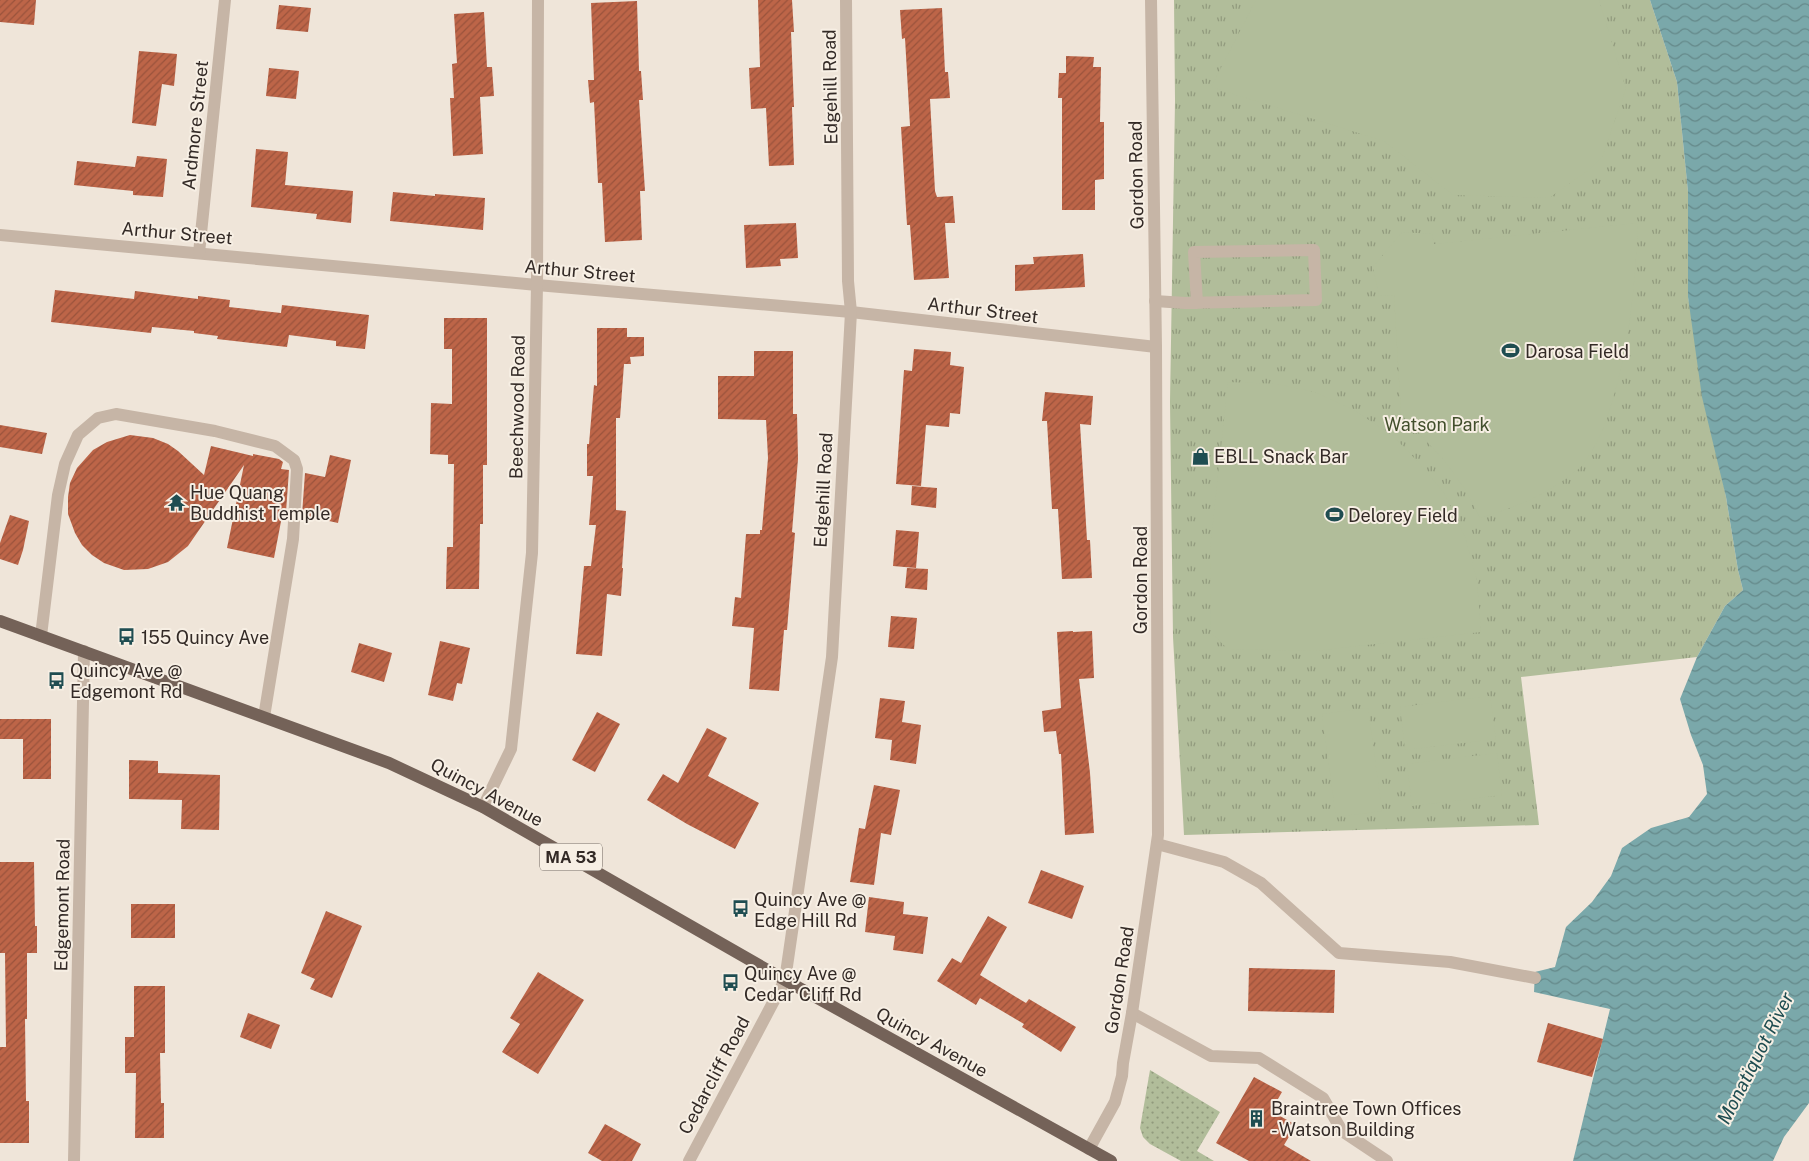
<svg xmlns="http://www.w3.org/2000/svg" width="1809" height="1161" font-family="'Public Sans',sans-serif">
	<defs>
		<pattern id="grass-dots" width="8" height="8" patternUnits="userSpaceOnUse" patternTransform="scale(1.25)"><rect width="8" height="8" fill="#b1bd9a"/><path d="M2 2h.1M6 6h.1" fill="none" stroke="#919a7d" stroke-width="1.8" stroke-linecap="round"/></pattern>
		<pattern id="park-tufts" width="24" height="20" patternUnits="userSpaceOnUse" patternTransform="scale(1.25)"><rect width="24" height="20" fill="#b1bd9a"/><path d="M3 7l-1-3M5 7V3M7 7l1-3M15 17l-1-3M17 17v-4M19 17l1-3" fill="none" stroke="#919a7d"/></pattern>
		<pattern id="water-waves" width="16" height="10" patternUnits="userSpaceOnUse" patternTransform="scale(1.25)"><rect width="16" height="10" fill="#7aa8aa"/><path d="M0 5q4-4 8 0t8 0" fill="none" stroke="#65898a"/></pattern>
		<pattern id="building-hatch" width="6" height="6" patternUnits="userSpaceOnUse" patternTransform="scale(1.25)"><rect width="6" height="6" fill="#bd6548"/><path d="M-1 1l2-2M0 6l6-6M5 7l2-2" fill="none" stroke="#9a533c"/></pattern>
	</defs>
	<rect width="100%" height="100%" fill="#efe5d9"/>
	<path fill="url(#grass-dots)" d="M1150,1070l70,42 -23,39 17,10h-33l-31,-17 -7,-7 -3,-9z"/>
	<path fill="url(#park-tufts)" d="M1174,0h476l27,82 11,110v105l38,200 12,73 5,20 -18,16 -28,51 -176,20 18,148 -355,10 -11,-198 -3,-235 5,-301z"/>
	<g fill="#b1bd9a">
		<path d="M1256,0h343l27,89 -24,68 -13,13 -40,28 -96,-3 -69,-54 -173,-54z"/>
		<path d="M1638,223c-3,61 -8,121 -26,179 -7,23 -14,43 -29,62 -3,5 -9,8 -14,12 -26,21 -57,32 -89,42l-13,-26 -23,-32 -43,-46 -7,-119 -15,1 -6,-29 29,-35 30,2 2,10z"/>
		<path d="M1228,382l49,2 38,8 39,18 39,26 28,29 23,28 21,44 12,43 4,52 -167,19 -86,-2 -17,-16 -1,-83z"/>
		<path d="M1490,696l6,43 -91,11 -5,-43z"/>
		<path d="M1368,708l14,103 -46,6 -14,-103z"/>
		<path d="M1497,753l5,42 -90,11 -5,-42z"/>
	</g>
	<path fill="url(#water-waves)" d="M1650,0h159v1103l-25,34 -11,24h-200l37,-152 -76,-17 1,-20 20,-5 11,-40 26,-25 19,-26 11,-28 29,-20 38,-11 18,-23 -4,-29 -12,-30 -11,-36 17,-42 28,-51 18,-16 -5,-20 -12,-73 -24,-100 -14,-100v-105l-11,-110z"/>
	<g fill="url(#building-hatch)">
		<path d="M0,0h36l-2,25 -34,-3z"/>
		<path d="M758,0h34l2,32h-3l3,75h-2l2,58 -25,1 -3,-58 -15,1 -2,-41 11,-1z"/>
		<path d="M637,1l2,70h2l2,29h-4l6,91h-5l2,49 -37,2 -3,-59h-4l-4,-81 -4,1 -2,-23h6l-3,-77z"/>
		<path d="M279,5l32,3 -3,24 -32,-3z"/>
		<path d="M942,8l3,64h3l2,26 -20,1 5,92 2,6 16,-1 2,27h-10l4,55 -35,2 -4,-55h-3l-6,-98 9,-1 -5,-88 -3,1 -2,-29z"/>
		<path d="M484,12l3,55h5l2,29 -14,1 3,57 -30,2 -3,-58h4l-2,-34 5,-1 -3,-49z"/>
		<path d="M139,51l38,3 -3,32 -12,-2 -6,42 -24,-3z"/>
		<path d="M1066,56l28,1 -1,10h8l-1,55h4v57l-9,1v30h-33v-112h-4l1,-25h7z"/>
		<path d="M269,68l30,3 -3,28 -30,-3z"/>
		<path d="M256,149l32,3 -3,33 68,6 -2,32 -35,-4 1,-5 -66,-7z"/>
		<path d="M137,156l30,3 -4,38 -30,-2v-4l-59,-6 3,-24 58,6z"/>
		<path d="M393,192l42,4v-2l50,4 -2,32 -93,-9z"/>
		<path d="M796,223l2,35 -18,1 1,7 -35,2 -2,-43z"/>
		<path d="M1083,254l2,33 -70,4v-26l19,-1 -1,-7z"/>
		<path d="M55,290l79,9 1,-8 63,8v-3l32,4 -1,7 52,6 1,-8 87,10 -4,34 -29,-3v-5l-47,-6 -2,12 -70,-8 1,-3 -24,-3v-2l-42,-4 -1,6 -100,-11z"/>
		<path d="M444,318h43v147h-4v59h-3l-1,65h-33l1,-42h6l1,-83h-6v-9l-18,-1 1,-51 21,1v-55h-8z"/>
		<path d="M597,328h30v9h17v19l-14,1 1,7h-7l-4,54h-4v92l10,1 -4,57h1l-2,28 -14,-2 -5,62 -26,-2 8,-88h7l5,-41h-7l4,-49h-6v-32h2l5,-59 3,1z"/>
		<path d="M914,349l37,3 -1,13 14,2 -4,47 -10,-1 -1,14 -23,-2 -5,61 -25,-2 8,-114 8,1z"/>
		<path d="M754,351h39v63h4l1,45 -6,73 3,1 -8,97h-3l-5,61 -30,-2 5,-61 -22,-2 3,-29 6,1 5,-64h14v-4h2l6,-72 -2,-38 -48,-1v-43h36z"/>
		<path d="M1045,392l48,4 -2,29 -11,-1 7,116h3l2,38 -30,1 -4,-70h-6l-5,-88h-5z"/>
		<path d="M0,425l47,8 -5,21 -42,-7z"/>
		<path d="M130,435l23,3 15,6 10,7 26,24 7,-29 42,10v-2l26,5 4,3 -2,7 8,1 -3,42 -3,-1 -9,47 -47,-10 17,-83 -56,81 -20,16 -20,7 -24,1 -20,-7 -12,-8 -10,-10 -7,-12 -7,-19v-17l2,-14 7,-15 16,-18 14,-8z"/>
		<path d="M330,455l21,5 -13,63 -36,-8 3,-42 20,4z"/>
		<path d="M912,486l25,2 -1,20 -25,-3z"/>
		<path d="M10,515l19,6 -6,29 -5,15 -18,-6v-16z"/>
		<path d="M896,530l23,2 -3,36 -23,-2z"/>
		<path d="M907,568l21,1 -1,21 -22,-2z"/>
		<path d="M891,616l26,2 -3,31 -26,-2z"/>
		<path d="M1073,631v1l19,-1 2,47 -15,1 11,94 4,60 -29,2 -4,-81h-2l-3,-23 -12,1 -2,-21 19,-3 -4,-76z"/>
		<path d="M440,641l30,7 -8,36 -5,-1 -4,18 -25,-6z"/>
		<path d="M359,643l33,10 -8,29 -33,-10z"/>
		<path d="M880,698l25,3 -3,21 19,3 -5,39 -26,-4 2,-20 -17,-2z"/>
		<path d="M597,712l23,12 -25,48 -23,-12z"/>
		<path d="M0,719h51v60h-28v-40h-23z"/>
		<path d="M707,728l20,10 -19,38 51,27 -24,46 -48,-25 -40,-24 16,-26 15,9z"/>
		<path d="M129,760l29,1v12l62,2 -1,55 -38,-1 1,-29 -53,-1z"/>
		<path d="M874,785l26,5 -9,45 -10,-2 -7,52 -24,-3 9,-54 6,1z"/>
		<path d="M0,862h34l1,64h2v27h-10v66h-2l1,82h3v42h-29v-96h6l-1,-94h-5z"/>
		<path d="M1041,870l43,16 -12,33 -44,-16z"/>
		<path d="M869,897l35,5 -1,12 25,3 -5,37 -30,-4 2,-14 -30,-4z"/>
		<rect x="131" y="904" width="44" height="34"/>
		<path d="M326,911l36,15 -30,72 -22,-9 5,-10 -14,-6z"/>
		<path d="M988,916l19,11 -27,48 46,28 3,-4 47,28 -15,25 -39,-25 2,-3 -44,-26 -4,7 -39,-24 15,-23 9,5z"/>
		<path d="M1249,968l86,2 -1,43 -86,-2z"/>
		<path d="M538,972l46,28 -46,74 -36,-22 18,-28 -10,-6z"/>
		<path d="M134,986h31v67h-5l1,50h3v35h-29l1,-65h-11v-36h9z"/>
		<path d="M248,1013l32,12 -9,24 -31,-12z"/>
		<path d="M1548,1023l55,16 -11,38 -55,-15z"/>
		<path d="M1254,1077l28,15 -11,19 25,14 -12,20 27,16h-62l-33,-18z"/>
		<path d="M605,1124l36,20 -9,17h-30l-14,-8z"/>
	</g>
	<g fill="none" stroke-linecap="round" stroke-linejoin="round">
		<g stroke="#c6b5a6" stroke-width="12">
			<path d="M0,235l537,50 314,27 305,35"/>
			<path d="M199,253l26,-253"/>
			<path d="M1155,301l30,2 131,-3 -2,-50 -120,2 3,51"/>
			<path d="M41,636l17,-141 7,-31 13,-29 20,-17 18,-4 99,17 60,15 19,14 3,9 -4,70 -29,178"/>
			<path d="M483,807l28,-58 21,-196 5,-268 1,-285"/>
			<path d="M1157,844l67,18 37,21 78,70 111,9 85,16"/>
			<path d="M1132,1013l79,43 48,2 64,40 19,33 45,30"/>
			<path d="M1089,1149l26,-47 7,-26 1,-13 9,-50 26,-178 -2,-488 -5,-347"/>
			<path d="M74,1161l10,-510"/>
			<path d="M689,1161l96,-181 47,-323 19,-345 -3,-31 -2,-281"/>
		</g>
		<path stroke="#746258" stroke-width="12" d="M0,621l389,142 94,44 302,173 326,181"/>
	</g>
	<defs>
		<symbol id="stadium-bare" viewBox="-9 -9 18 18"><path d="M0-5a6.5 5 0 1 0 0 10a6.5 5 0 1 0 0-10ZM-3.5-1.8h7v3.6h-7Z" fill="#1f4d51" stroke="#f7efe4" stroke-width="2.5" paint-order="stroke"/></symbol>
		<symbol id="shop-bare" viewBox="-9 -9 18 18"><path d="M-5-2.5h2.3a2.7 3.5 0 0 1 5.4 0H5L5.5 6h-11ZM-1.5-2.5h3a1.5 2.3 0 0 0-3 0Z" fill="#1f4d51" stroke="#f7efe4" stroke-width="2.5" paint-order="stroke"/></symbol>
		<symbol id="temple-bare" viewBox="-9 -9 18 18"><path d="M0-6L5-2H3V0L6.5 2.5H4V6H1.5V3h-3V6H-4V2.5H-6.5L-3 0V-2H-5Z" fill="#1f4d51" stroke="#f7efe4" stroke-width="2.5" paint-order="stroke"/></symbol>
		<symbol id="bus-bare" viewBox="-9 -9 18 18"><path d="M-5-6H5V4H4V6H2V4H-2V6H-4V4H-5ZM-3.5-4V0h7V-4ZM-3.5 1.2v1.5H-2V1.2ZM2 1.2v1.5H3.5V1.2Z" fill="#1f4d51" stroke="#f7efe4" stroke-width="2.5" paint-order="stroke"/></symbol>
		<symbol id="building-bare" viewBox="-9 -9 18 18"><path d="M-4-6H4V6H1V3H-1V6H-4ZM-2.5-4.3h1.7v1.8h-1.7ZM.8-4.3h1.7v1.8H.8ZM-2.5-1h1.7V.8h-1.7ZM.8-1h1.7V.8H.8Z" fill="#1f4d51" stroke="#f7efe4" stroke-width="2.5" paint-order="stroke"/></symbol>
	</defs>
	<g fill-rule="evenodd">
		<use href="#stadium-bare" x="1498" y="338" width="25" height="25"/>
		<use href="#shop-bare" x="1188" y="444" width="25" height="25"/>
		<use href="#temple-bare" x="164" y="490" width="25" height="25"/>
		<use href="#stadium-bare" x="1322" y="502" width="25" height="25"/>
		<use href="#bus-bare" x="114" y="624" width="25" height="25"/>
		<use href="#bus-bare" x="44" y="668" width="25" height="25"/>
		<use href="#bus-bare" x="728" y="896" width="25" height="25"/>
		<use href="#bus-bare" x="718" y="970" width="25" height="25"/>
		<use href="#building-bare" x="1244" y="1106" width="25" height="25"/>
	</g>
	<g text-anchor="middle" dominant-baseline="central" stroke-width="4" stroke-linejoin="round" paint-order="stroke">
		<rect fill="#f7efe4" stroke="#6e655f" stroke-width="1" x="540" y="843.5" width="62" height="27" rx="4"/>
		<g font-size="16" font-weight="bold" fill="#332a26">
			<text x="571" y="857">MA 53</text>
		</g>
		<g font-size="18" fill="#332a26" stroke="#f7efe4">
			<text transform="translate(830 87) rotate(-91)">Edgehill Road</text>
			<text transform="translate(195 125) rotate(-84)">Ardmore Street</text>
			<text transform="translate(1136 175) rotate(-91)">Gordon Road</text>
			<text transform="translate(177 233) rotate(5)">Arthur Street</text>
			<text transform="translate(580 271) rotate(5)">Arthur Street</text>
			<text transform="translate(983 310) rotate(7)">Arthur Street</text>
			<text transform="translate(517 407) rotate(-89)">Beechwood Road</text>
			<text transform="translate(823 490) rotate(-87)">Edgehill Road</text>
			<text transform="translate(1140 580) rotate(-90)">Gordon Road</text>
			<text transform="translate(487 792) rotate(28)">Quincy Avenue</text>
			<text transform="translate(62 905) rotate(-89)">Edgemont Road</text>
			<text transform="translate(1119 980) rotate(-81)">Gordon Road</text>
			<text transform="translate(932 1042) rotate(29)">Quincy Avenue</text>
			<text transform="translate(714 1075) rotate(-62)">Cedarcliff Road</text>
		</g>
		<g font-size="18" fill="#332a26" stroke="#f7efe4" text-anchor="start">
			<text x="1525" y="351">Darosa Field</text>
			<text x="1214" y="456">EBLL Snack Bar</text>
			<text x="190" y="492">Hue Quang<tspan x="190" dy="21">Buddhist Temple</tspan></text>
			<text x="1348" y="515">Delorey Field</text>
			<text x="141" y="637">155 Quincy Ave</text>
			<text x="70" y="670">Quincy Ave @<tspan x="70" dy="21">Edgemont Rd</tspan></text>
			<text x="754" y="899">Quincy Ave @<tspan x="754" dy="21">Edge Hill Rd</tspan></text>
			<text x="744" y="973">Quincy Ave @<tspan x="744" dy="21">Cedar Cliff Rd</tspan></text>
			<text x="1271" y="1108">Braintree Town Offices<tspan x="1271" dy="21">- Watson Building</tspan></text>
		</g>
		<g font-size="18" fill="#424f2c" stroke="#f7efe4">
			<text x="1437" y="424">Watson Park</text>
		</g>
		<g font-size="19" font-style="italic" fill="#1f4d51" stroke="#f7efe4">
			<text transform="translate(1755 1058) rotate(-63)">Monatiquot River</text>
		</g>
	</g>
</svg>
